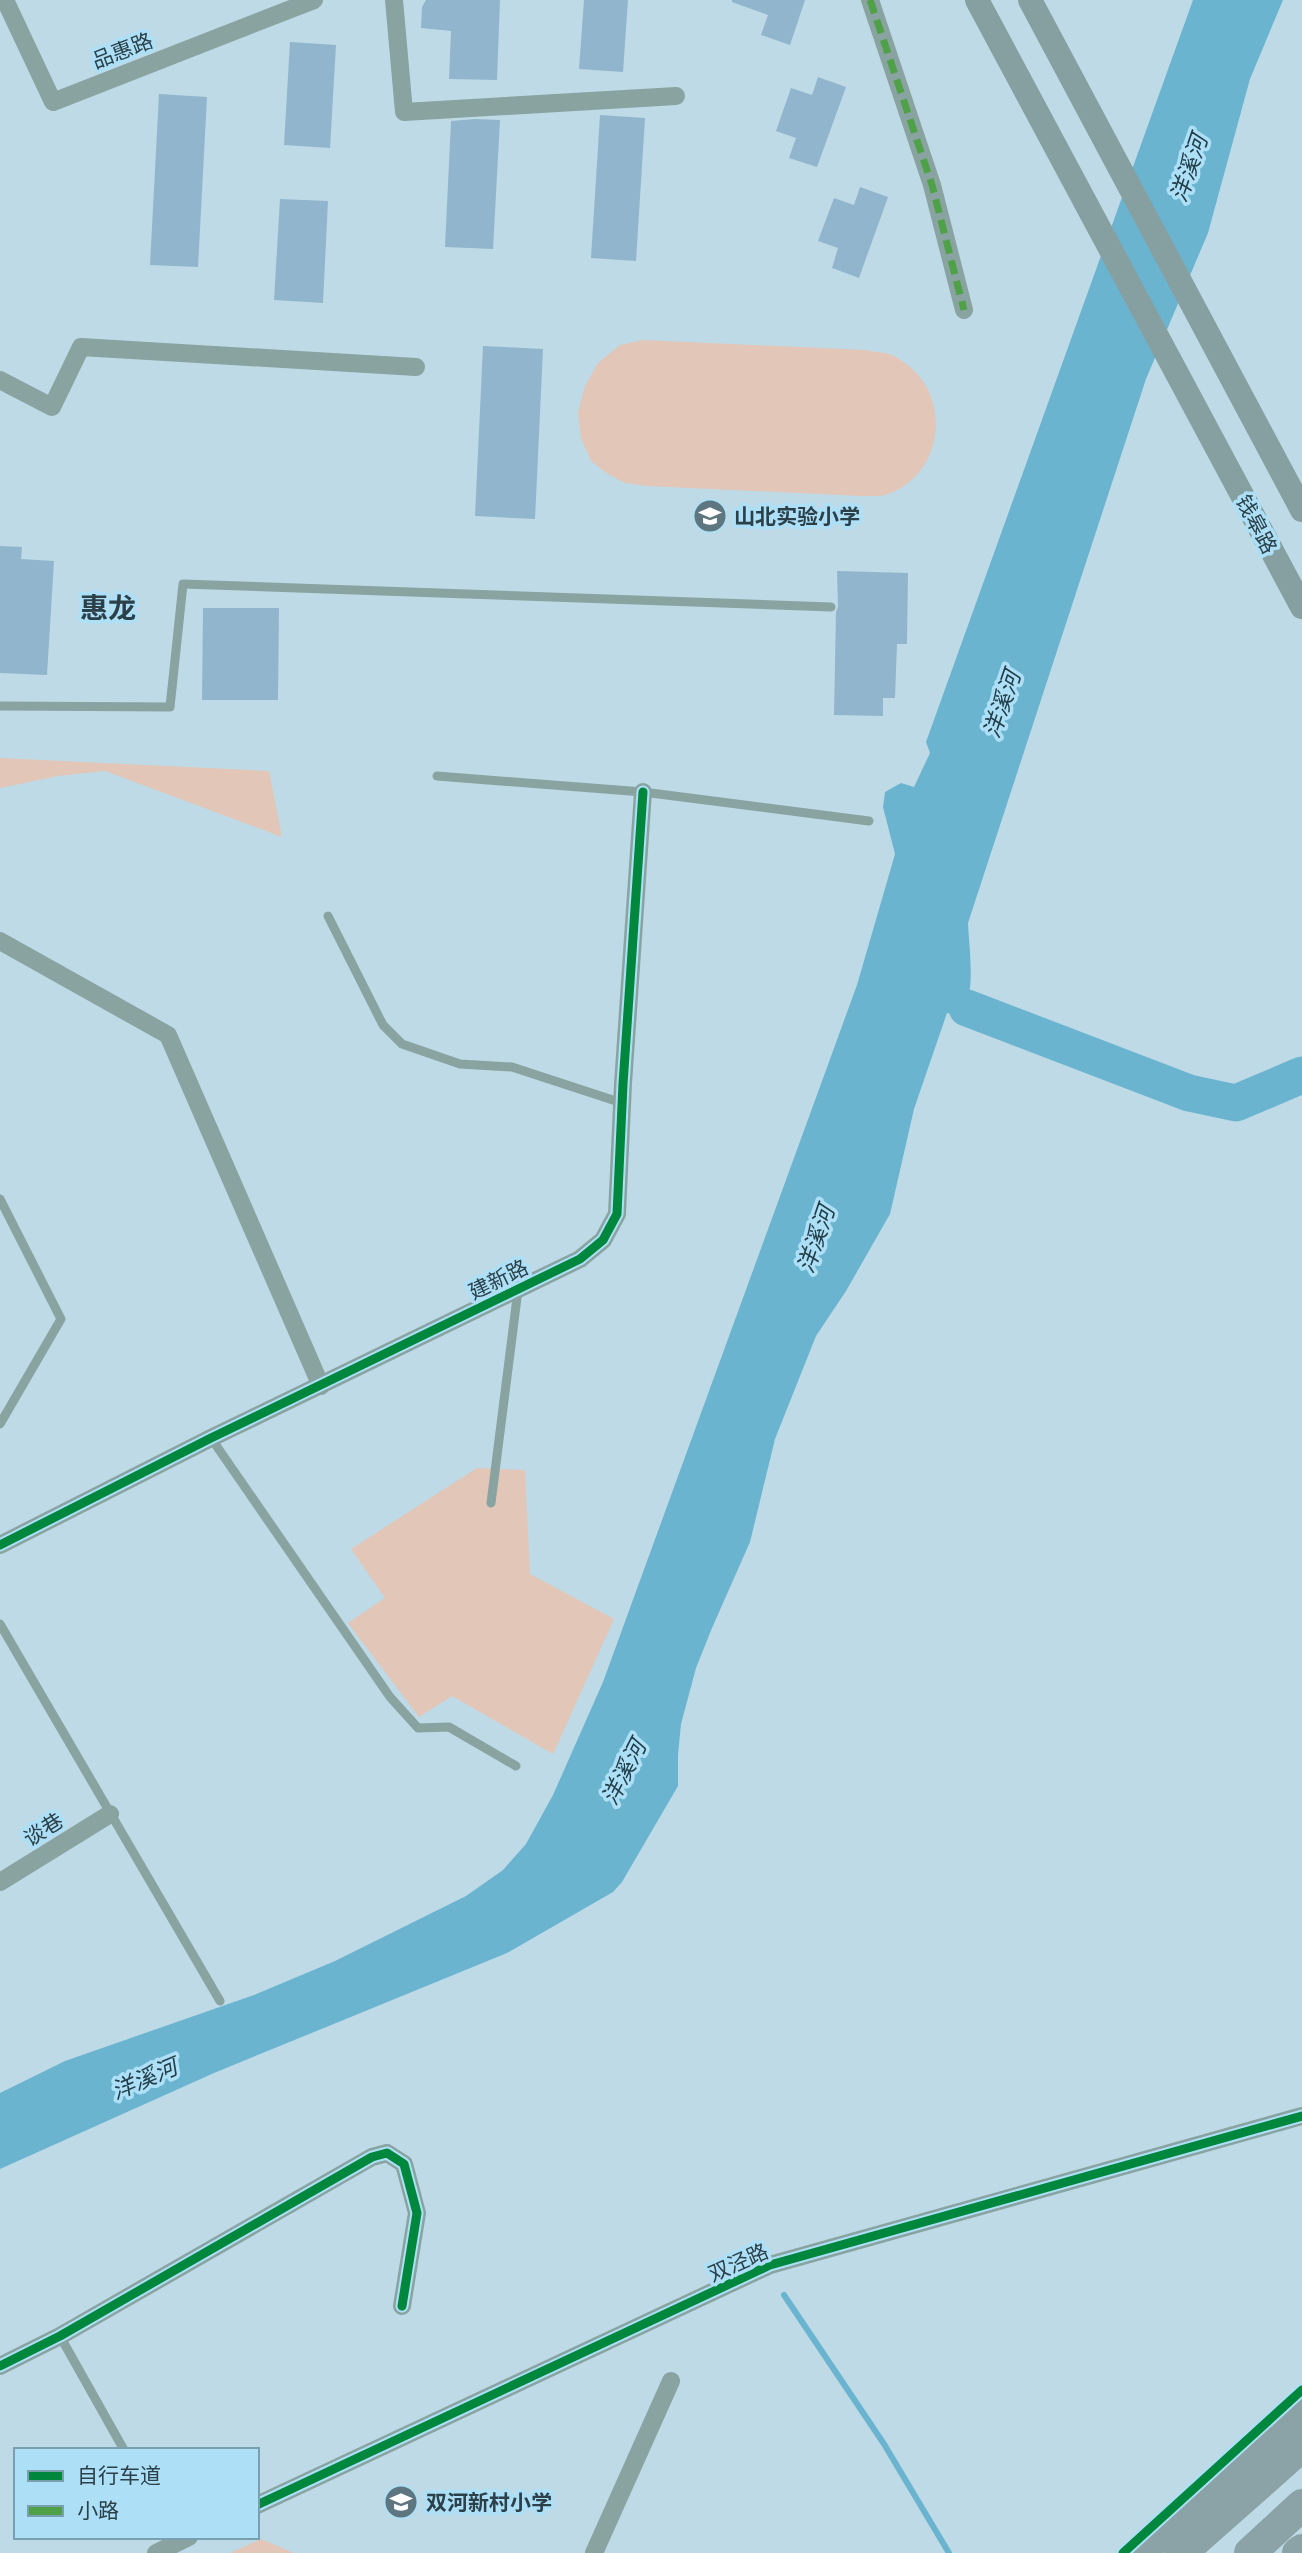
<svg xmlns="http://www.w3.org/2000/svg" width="1302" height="2553" font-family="'Noto Sans','Noto Sans SC',sans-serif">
	<rect width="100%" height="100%" fill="#bedae6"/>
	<g fill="#e2c6b7">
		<path d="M643,340l223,10c8,2 18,2 26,5 5,2 10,6 14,9 46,33 38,110 -18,130 -7,3 -18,2 -27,2l-214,-10 -22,-3 -17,-9 -17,-13 -10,-23 -3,-26 7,-26 13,-23 22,-18z"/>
		<path d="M0,758l269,13 13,66 -177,-66 -47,5 -58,12z"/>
		<path d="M477,1468l48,2 5,104 84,45 -61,135 -101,-58 -33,21 -71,-94 37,-25 -34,-49z"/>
		<path d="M261,2539l33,14h-64z"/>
	</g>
	<path fill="#6bb4d0" d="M1193,0h90l-33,79 -42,154 -62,146 -178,544c1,26 9,74 -8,93l-13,-3 -33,96 -24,105 -44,77 -30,45 -41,103 -25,103 -38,86 -16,40 -15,56 -3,31v31l-56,96 -9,10 -106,61 -293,120 -214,96v-76l65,-32 189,-66 81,-34 131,-65 37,-26 23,-26 27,-49 50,-113 254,-697 38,-131 -12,-47 2,-15 16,-9 13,4 16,-34 -4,-11z"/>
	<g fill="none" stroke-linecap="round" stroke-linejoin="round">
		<path stroke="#6bb4d0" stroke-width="6" d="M784,2295l100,149 65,109"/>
		<path stroke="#6bb4d0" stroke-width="37" d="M967,1008l222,85 47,10 66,-28"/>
	</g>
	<g fill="#91b5cc">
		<path d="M426,0h74l-3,80 -48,-1 2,-48 -30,-3 1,-21z"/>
		<path d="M584,0h44l-5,72 -44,-3z"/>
		<path d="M732,0h73l-15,45 -29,-10 7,-20 -36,-13z"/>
		<path d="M290,42l46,3 -6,103 -46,-3z"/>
		<path d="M818,77l28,10 -29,80 -28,-9 7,-20 -20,-7 15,-43 21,7z"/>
		<path d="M159,94l48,3 -9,170 -48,-2z"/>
		<path d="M600,115l45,3 -9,143 -45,-3z"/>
		<path d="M475,119l25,1 -7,129 -48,-2 6,-126z"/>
		<path d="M860,187l28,10 -29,81 -27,-10 6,-20 -20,-7 16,-43 20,7z"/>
		<path d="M280,199l48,2 -5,102 -49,-3z"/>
		<path d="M483,346l60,3 -8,170 -60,-3z"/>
		<path d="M0,546l22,1 -1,12 33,2 -7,114 -47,-2z"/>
		<path d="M837,571l71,2 -1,71h-10l-2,54h-12v18l-49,-1 2,-103 2,-5z"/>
		<path d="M203,608h76l-1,92h-76z"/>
	</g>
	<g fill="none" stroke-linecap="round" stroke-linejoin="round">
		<g stroke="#89a3a1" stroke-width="9">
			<path d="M0,706l170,1 13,-123 648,23"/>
			<path d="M437,776l206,16 226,29"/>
			<path d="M328,916l55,109 19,19 58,20 52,3 110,36"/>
			<path d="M0,1199l61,120 -61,105"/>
			<path d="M211,1438l179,259 28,31 31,-1 67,39"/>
			<path d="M491,1503l27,-213"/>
			<path d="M0,1624l220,377"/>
			<path d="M60,2336l64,114"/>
		</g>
		<g stroke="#89a3a1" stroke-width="18">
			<path d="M5,0l48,102 261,-102"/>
			<path d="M394,0l10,112 272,-16"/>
			<path d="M870,0l62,185 32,125"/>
			<path d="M0,380l52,27 29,-60 335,20"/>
			<path d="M0,941l168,94 153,351"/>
			<path d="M0,1545l211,-107 369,-179 23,-19 14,-26 6,-130 20,-292"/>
			<path d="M0,1882l110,-68"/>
			<path d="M0,2366l60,-30 312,-179 15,-4 17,11 13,49 -15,93"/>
			<path d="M257,2505l513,-240 532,-149"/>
			<path d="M156,2553l33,-16"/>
			<path d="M594,2553l77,-172"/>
		</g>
		<g stroke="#86a0a2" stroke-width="24">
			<path d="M977,0l325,607"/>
			<path d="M1030,0l272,510"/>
		</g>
		<g stroke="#8ba3a6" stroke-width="32">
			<path d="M1140,2553l162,-144"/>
			<path d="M1181,2553l121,-107"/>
			<path d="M1250,2553l52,-48"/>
			<path d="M1298,2553l4,-3"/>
		</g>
		<path stroke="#4fa147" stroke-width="7" stroke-dasharray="14 7" stroke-linecap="butt" d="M870,0l62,185 32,125"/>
		<defs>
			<g id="cycleway">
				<path d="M0,1545l211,-107 369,-179 23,-19 14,-26 6,-130 20,-292"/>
				<path d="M0,2366l60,-30 312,-179 15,-4 17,11 13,49 -15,93"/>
				<path d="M257,2505l513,-240 532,-149"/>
				<path d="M1123,2553l179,-163"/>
			</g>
		</defs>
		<use href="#cycleway" stroke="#ade0f7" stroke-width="13"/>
		<use href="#cycleway" stroke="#00873e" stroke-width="9"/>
	</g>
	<defs>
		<symbol id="school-disc" viewBox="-11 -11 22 22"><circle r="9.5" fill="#5e7680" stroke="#ade0f7"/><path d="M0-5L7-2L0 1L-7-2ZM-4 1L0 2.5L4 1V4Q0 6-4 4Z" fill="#fff"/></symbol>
	</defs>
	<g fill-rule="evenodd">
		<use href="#school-disc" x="691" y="497" width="38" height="38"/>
		<use href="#school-disc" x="382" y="2483" width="38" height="38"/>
	</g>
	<g text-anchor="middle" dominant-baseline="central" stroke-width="7" stroke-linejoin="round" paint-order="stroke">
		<g font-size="21" fill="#2b4049" stroke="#ade0f7">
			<text transform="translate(122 50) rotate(-21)">品惠路</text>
			<text transform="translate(1257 524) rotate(62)">钱皋路</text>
			<text transform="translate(498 1279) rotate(-26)">建新路</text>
			<text transform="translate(43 1829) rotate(-32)">谈巷</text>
			<text transform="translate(738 2262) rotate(-24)">双泾路</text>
		</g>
		<g font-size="21" font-weight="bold" fill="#2b4049" stroke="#ade0f7" text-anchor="start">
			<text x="734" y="516">山北实验小学</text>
			<text x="426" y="2502">双河新村小学</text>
		</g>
		<g font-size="23" font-style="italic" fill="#223e4a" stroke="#ade0f7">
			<text transform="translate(1188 168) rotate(-71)">洋溪河</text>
			<text transform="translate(1001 704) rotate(-71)">洋溪河</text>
			<text transform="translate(815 1239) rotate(-71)">洋溪河</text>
			<text transform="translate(623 1772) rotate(-63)">洋溪河</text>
			<text transform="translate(144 2078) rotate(-23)">洋溪河</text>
		</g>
		<g font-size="28" font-weight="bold" fill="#2b4049" stroke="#ade0f7">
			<text x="108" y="607">惠龙</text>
		</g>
	</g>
	<rect x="14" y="2448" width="245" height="91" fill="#ade0f7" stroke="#79a0b1" stroke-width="2"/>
	<rect x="28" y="2471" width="35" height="10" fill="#00873e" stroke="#79a0b1" stroke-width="2"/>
	<text x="77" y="2483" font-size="21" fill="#2b4049">自行车道</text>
	<rect x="28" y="2506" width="35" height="10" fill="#4fa147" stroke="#79a0b1" stroke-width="2"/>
	<text x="77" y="2518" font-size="21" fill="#2b4049">小路</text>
</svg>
